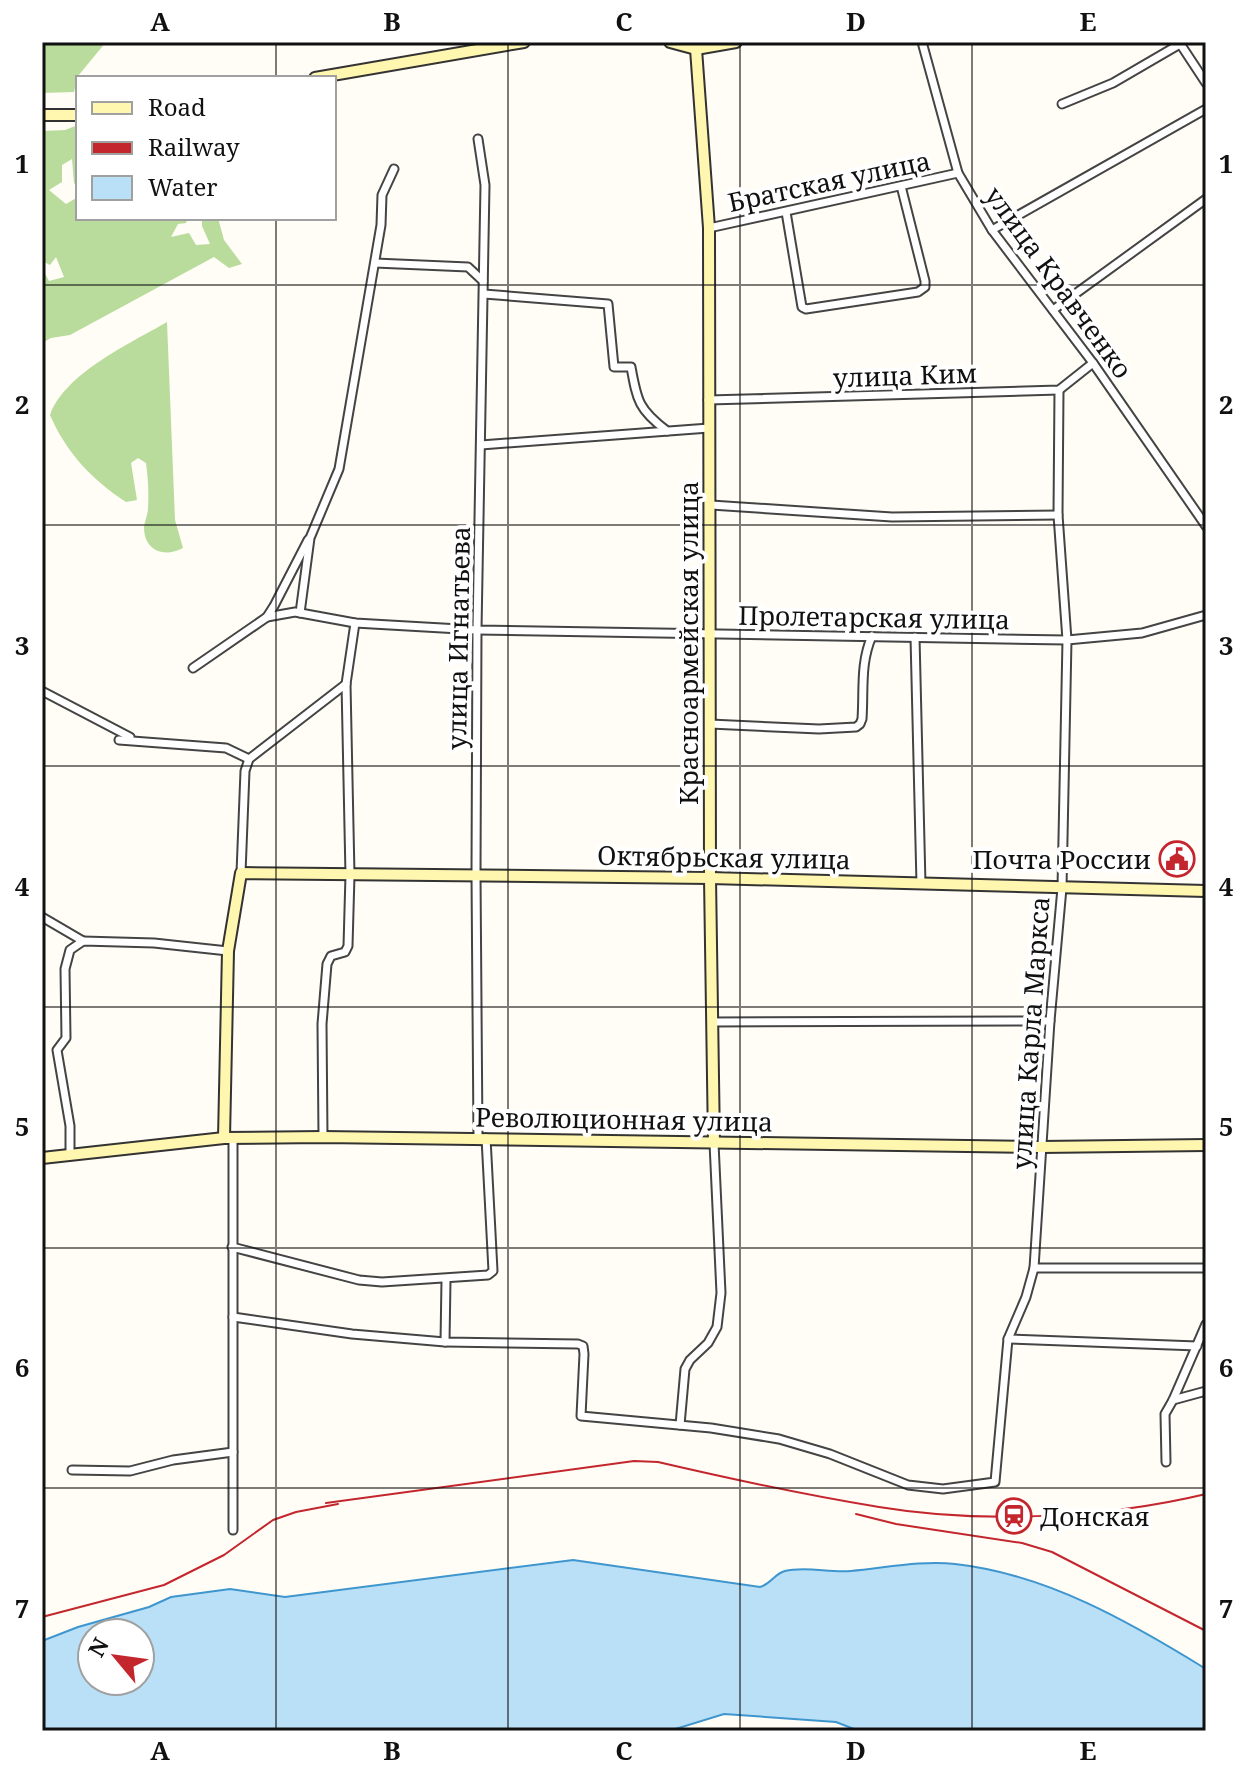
<svg xmlns="http://www.w3.org/2000/svg" width="1248" height="1773" font-family="'Noto Serif',serif">
	<rect width="100%" height="100%" fill="#fffdf5"/>
	<g fill="#b9dc9c">
		<path d="M42,42h64l-28,34 -4,16 -32,1z"/>
		<path d="M78,125v63l-4,-5 -2,-24 -10,6v17l-13,8 17,14 12,-7v21h110l-2,5 -8,1 -7,13 18,-4 7,12 14,-1 -8,-18v-8h16l6,22 18,24 -13,4 -15,-11 -144,78 -19,3 -9,5v-75l7,13 15,-4 -8,-20 -6,8 -8,-4v-130l23,-1z"/>
		<path d="M167,322l8,198 8,28c-19,10 -39,3 -39,-21 1,-7 4,-13 4,-19 1,-15 0,-30 -2,-45l-8,-5 -7,5 6,37 -11,2c-34,-22 -60,-50 -76,-87 15,-42 81,-72 117,-93z"/>
	</g>
	<path fill="#b9e0f7" stroke="#3f96cf" stroke-width="2" fill-rule="evenodd" d="M573,1560l187,27c11,-3 14,-13 25,-16 20,-5 45,2 66,0 34,-3 71,-11 104,-7 91,10 175,58 251,105v62h-347l-23,-9 -112,-8 -55,17h-627v-90l36,-14 71,-20 22,-10 59,-8 55,8zM92,1633h48v48h-48z"/>
	<g fill="none" stroke-linecap="round" stroke-linejoin="round">
		<path stroke="#3f96cf" stroke-width="2" d="M42,506l2,6 -2,28"/>
		<defs>
			<g id="street">
				<path d="M922,42l36,131 34,57 101,133 113,163"/>
				<path d="M1179,42l27,41"/>
				<path d="M1062,104l51,-21 67,-39"/>
				<path d="M786,212l16,95 4,2 112,-17 7,-5v-6l-24,-95"/>
				<path d="M709,228l249,-55"/>
				<path d="M992,230l214,-121"/>
				<path d="M375,263l93,4 15,14"/>
				<path d="M484,294l124,10 6,63h17c6,34 8,43 36,64"/>
				<path d="M1053,310l153,-111"/>
				<path d="M708,400l351,-10 34,-27"/>
				<path d="M481,445l228,-17"/>
				<path d="M711,505l181,12 166,-2"/>
				<path d="M300,613l10,-75 29,-69 42,-244 1,-30 12,-26"/>
				<path d="M267,617l28,-5 60,11 122,7 590,10 75,-7 64,-18"/>
				<path d="M915,637l6,247"/>
				<path d="M193,668l74,-51 7,-11 34,-66"/>
				<path d="M42,691l88,46"/>
				<path d="M710,724l109,5 37,-2 4,-3 2,-5c2,-29 -2,-56 10,-83"/>
				<path d="M119,740l107,8 23,11"/>
				<path d="M241,873l4,-102 4,-12 97,-75"/>
				<path d="M42,917l41,24"/>
				<path d="M712,1022l338,-1"/>
				<path d="M323,1137l-1,-113 5,-60 4,-8 14,-4 3,-6 2,-71 -4,-191 9,-61"/>
				<path d="M233,1138v392"/>
				<path d="M478,1138l-2,-264 1,-244 8,-445 -7,-46"/>
				<path d="M70,1154v-28l-13,-76 9,-12 -1,-69 5,-19 13,-9 71,2 74,8"/>
				<path d="M232,1247l127,33 23,2 106,-7 5,-4 -7,-133"/>
				<path d="M1034,1268h172"/>
				<path d="M233,1317l119,17 93,8 133,2 5,2 1,8 -3,62 130,12 68,11 51,15 78,31 35,4 52,-7 13,-143 18,-42 8,-29 16,-247 12,-133 5,-248 -9,-125 1,-125"/>
				<path d="M1008,1339l189,7"/>
				<path d="M445,1342l1,-62"/>
				<path d="M1173,1400l33,-9"/>
				<path d="M680,1425l5,-56 5,-9 18,-17 9,-16 4,-34 -7,-150"/>
				<path d="M1166,1462l-1,-48 8,-14 33,-76"/>
				<path d="M72,1470l58,1 43,-11 60,-8"/>
			</g>
			<g id="secondary">
				<path d="M670,42l26,7 40,-7"/>
				<path d="M696,49l13,179 1,650 4,265"/>
				<path d="M315,78l209,-36"/>
				<path d="M42,115h36"/>
				<path d="M224,1138l4,-187 13,-78 469,5 496,13"/>
				<path d="M42,1158l182,-20 99,-1 718,10 165,-2"/>
			</g>
		</defs>
		<use href="#street" stroke="#444" stroke-width="11"/>
		<use href="#secondary" stroke="#333" stroke-width="14"/>
		<use href="#street" stroke="#fff" stroke-width="7"/>
		<use href="#secondary" stroke="#fff6b0" stroke-width="10"/>
		<g stroke="#c4262e" stroke-width="2">
			<path d="M326,1503l308,-42 24,1c73,17 147,33 221,45 102,17 227,11 327,-13"/>
			<path d="M856,1514l40,10 126,19 30,9 154,79"/>
			<path d="M42,1617l122,-32 60,-30 49,-35 23,-8 42,-8"/>
		</g>
	</g>
	<path fill="none" stroke="#111" stroke-width="2" stroke-opacity="0.55" d="M276,42v36M508,42v1689M740,42v1689M972,42v1689M276,218v1513M42,285h1164M42,525h1164M42,766h1164M42,1007h1164M42,1248h1164M42,1488h1164"/>
	<defs>
		<symbol id="civic-ring" viewBox="-11 -11 22 22"><circle r="9.5" fill="#fff" stroke="#c4262e" stroke-width="1.5"/><path d="M-.6-6.5H3V-4.5H.6V-3L4-1V1h2V6H-6V1h2V-1L-.6-3ZM-1.2 2.5V6h2.4V2.5Z" fill="#c4262e"/></symbol>
		<symbol id="station-ring" viewBox="-11 -11 22 22"><circle r="9.5" fill="#fff" stroke="#c4262e" stroke-width="1.5"/><path d="M-3-6H3Q5-6 5-4V2Q5 4 3 4L4.5 6H3L1.5 4h-3L-3 6H-4.5L-3 4Q-5 4-5 2V-4Q-5-6-3-6ZM-3.5-4v3h7v-3ZM-3.5 1v1.5H-2V1ZM2 1v1.5H3.5V1Z" fill="#c4262e"/></symbol>
	</defs>
	<g fill-rule="evenodd">
		<use href="#civic-ring" x="1157" y="839" width="40" height="40"/>
		<use href="#station-ring" x="994" y="1496" width="40" height="40"/>
	</g>
	<g text-anchor="middle" dominant-baseline="central" stroke-width="8" stroke-linejoin="round" paint-order="stroke">
		<g font-size="26" fill="#111" stroke="#fff">
			<text transform="translate(829 181) rotate(-12)">Братская улица</text>
			<text transform="translate(1059 282) rotate(54)">улица Кравченко</text>
			<text transform="translate(905 375) rotate(-2)">улица Ким</text>
			<text transform="translate(874 617) rotate(1)">Пролетарская улица</text>
			<text transform="translate(458 638) rotate(-89)">улица Игнатьева</text>
			<text transform="translate(688 643) rotate(-90)">Красноармейская улица</text>
			<text transform="translate(724 857) rotate(1)">Октябрьская улица</text>
			<text transform="translate(1030 1033) rotate(-86)">улица Карла Маркса</text>
			<text transform="translate(624 1119) rotate(1)">Революционная улица</text>
		</g>
		<g font-size="26" fill="#111" stroke="#fff" text-anchor="end">
			<text x="1151" y="859">Почта России</text>
			<text x="1040" y="1516" text-anchor="start">Донская</text>
		</g>
	</g>
	<rect width="1248" height="1773" fill="none" stroke="#ffffff" stroke-width="88"/>
	<rect x="76" y="76" width="260" height="144" fill="#ffffff" stroke="#a0a0a0" stroke-width="2"/>
	<rect x="92" y="102" width="40" height="12" fill="#fff6b0" stroke="#a0a0a0" stroke-width="2"/>
	<text x="148" y="116" font-size="24" fill="#111111">Road</text>
	<rect x="92" y="142" width="40" height="12" fill="#c4262e" stroke="#a0a0a0" stroke-width="2"/>
	<text x="148" y="156" font-size="24" fill="#111111">Railway</text>
	<rect x="92" y="176" width="40" height="24" fill="#b9e0f7" stroke="#a0a0a0" stroke-width="2"/>
	<text x="148" y="196" font-size="24" fill="#111111">Water</text>
	<g transform="translate(116 1657) rotate(299)"><circle r="38" fill="#ffffff" stroke="#a0a0a0" stroke-width="2"/>
	<path d="M0-6L14 30L0 20L-14 30Z" fill="#c4262e"/>
	<text y="-12" font-size="22" font-weight="bold" text-anchor="middle" fill="#111111">N</text>
	</g>
	<rect x="44" y="44" width="1160" height="1685" fill="none" stroke="#111" stroke-width="3"/>
	<g font-size="26" text-anchor="middle" font-weight="bold" fill="#111">
		<text x="160" y="31">A</text>
		<text x="392" y="31">B</text>
		<text x="624" y="31">C</text>
		<text x="856" y="31">D</text>
		<text x="1088" y="31">E</text>
		<text x="22" y="173">1</text>
		<text x="1226" y="173">1</text>
		<text x="22" y="414">2</text>
		<text x="1226" y="414">2</text>
		<text x="22" y="655">3</text>
		<text x="1226" y="655">3</text>
		<text x="22" y="896">4</text>
		<text x="1226" y="896">4</text>
		<text x="22" y="1136">5</text>
		<text x="1226" y="1136">5</text>
		<text x="22" y="1377">6</text>
		<text x="1226" y="1377">6</text>
		<text x="22" y="1618">7</text>
		<text x="1226" y="1618">7</text>
		<text x="160" y="1760">A</text>
		<text x="392" y="1760">B</text>
		<text x="624" y="1760">C</text>
		<text x="856" y="1760">D</text>
		<text x="1088" y="1760">E</text>
	</g>
</svg>
